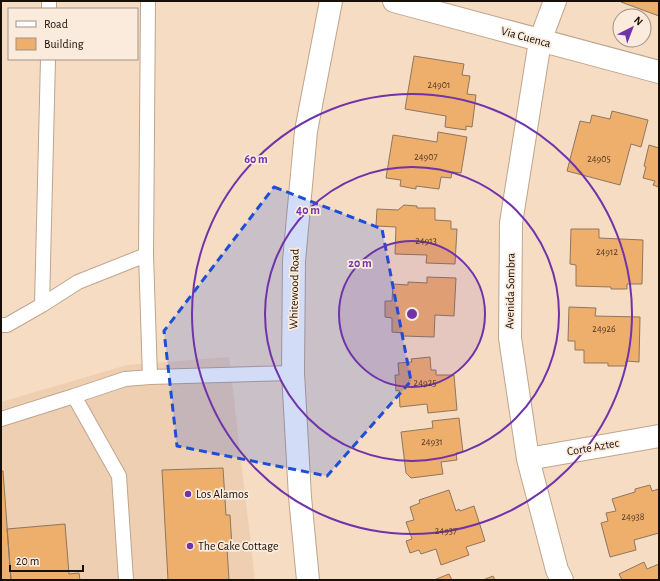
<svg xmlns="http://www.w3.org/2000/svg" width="660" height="581" viewBox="0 0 660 581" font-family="'Alegreya Sans',sans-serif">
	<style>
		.built { fill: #efcfb2 }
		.building { fill: #eeae6c; stroke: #8e765f }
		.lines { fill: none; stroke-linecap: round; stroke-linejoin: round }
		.lane-casing { stroke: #bea58d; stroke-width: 16 }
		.street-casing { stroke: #bea58d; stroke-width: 24 }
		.secondary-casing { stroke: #bea58d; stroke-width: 24 }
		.lane { stroke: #fff; stroke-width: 14 }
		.street { stroke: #fff; stroke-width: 22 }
		.secondary { stroke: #fff; stroke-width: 22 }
		.marked { fill: #1d4ed8; fill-opacity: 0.2; stroke: #1d4ed8; stroke-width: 3; stroke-dasharray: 8 5; stroke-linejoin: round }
		.ring { fill: none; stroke: #7133a9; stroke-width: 2 }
		.poi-dot { fill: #7133a9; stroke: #fbebdc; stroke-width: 1.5 }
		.labels { text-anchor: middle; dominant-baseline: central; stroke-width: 3.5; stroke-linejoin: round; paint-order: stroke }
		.number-label { font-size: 10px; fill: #4e3720 }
		.street-label { font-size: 12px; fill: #180f07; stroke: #fbebdc }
		.poi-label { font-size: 12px; fill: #180f07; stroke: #fbebdc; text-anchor: start }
		.centre { fill: #7133a9; stroke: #fbebdc; stroke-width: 2 }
		.ring-label { font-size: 12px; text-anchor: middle; font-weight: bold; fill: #7133a9; stroke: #fbebdc; stroke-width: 3.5; stroke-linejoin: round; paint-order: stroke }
	</style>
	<rect width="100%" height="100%" fill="#f6dcc3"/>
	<path class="built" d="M229,357L255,580H1V402L127,365Z"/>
	<path class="building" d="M621,1H659V16L621,2Z
		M414,56L464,64L462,75L470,76L467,94L476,95L472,127L466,126V130L445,127L446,116L405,109Z
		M612,111L648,120L641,147L631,144L620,185L567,171L580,121L590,123L592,115L610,119Z
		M438,132L467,137L461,173L452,172L451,178L441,177L439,189L416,186V189L400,186L401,180L386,178L393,135L437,142Z
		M649,145L659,148V187L653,185L655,181L643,178L646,167L644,166Z
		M404,205L417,206V208H435V220L451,221V229H457L455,264L426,263L427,255L395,254L396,227L376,226L377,209L398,210Z
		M571,229H599V238L643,240L642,284H627V289H611V287L576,286V265L570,264Z
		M427,277L456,278L454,316L435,315L434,337L403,336V333L392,332V318L385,317V301H392L393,284L408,285V282L427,283Z
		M569,307L596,308L595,316L640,317L639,362L626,361V366H608V363H584V350H575V341H568Z
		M430,357L431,370H436V375H454L457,410L428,413L427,404L400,407L399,390L396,391L395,375H399L398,363L412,362L411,359Z
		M459,418L463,452L456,453L457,460L441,462L443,474L411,478L406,473L401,432L433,428L432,421Z
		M223,468L226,515H230L232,547L227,548L229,580H168L162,470Z
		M1,471H3L11,580H1Z
		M650,485L652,491L659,489V533L634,540L636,550L610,557L601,523L608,521L606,513L616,511L612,499L635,492V489Z
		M449,490L456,511L459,509L460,511L474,506L485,541L466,547L469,555L441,565L436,549L421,554L419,550L410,553L406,541L412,539L406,522L414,520L410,507L420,503L419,500Z
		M65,524L69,574L79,573L80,580H11L7,529Z
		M644,562L647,569L659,564V580H622L619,574Z
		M449,574L452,580H434Z
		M493,576L495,580H483Z"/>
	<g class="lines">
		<defs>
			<path id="lane" d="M148,1L146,255L150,377
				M49,9V1
				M42,305L48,59
				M1,325H7L42,305L78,282L146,255
				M1,419L74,396
				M126,580L119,476L74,396L125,379L150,377L293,373"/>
			<path id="street" d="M394,1L659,72
				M555,1L540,41L511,223L510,338L528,459L557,570L562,580
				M528,459L659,436"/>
			<path id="secondary" d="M308,580L300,497L293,373L294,261L306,131L331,1"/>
		</defs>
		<use href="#lane" class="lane-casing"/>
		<use href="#street" class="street-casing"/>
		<use href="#secondary" class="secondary-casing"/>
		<use href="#lane" class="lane"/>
		<use href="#street" class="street"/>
		<use href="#secondary" class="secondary"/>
	</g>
	<path class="marked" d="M274,187L382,229L411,381L327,476L177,446L164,331Z"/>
	<circle cx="412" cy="314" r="73" fill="#7133a9" fill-opacity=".12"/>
	<g class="ring">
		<circle cx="412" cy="314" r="73"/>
		<circle cx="412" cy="314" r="147"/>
		<circle cx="412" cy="314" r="220"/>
	</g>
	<g class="poi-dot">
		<circle cx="188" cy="494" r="4"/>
		<circle cx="190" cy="546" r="4"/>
	</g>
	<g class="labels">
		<g class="number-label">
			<text x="439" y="85">24901</text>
			<text x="426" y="157">24907</text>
			<text x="599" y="159">24905</text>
			<text x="426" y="241">24913</text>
			<text x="607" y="252">24912</text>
			<text x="604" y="329">24926</text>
			<text x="425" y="383">24925</text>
			<text x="432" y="442">24931</text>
			<text x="633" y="517">24938</text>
			<text x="446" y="531">24937</text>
		</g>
		<g class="street-label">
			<text transform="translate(526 37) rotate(15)">Via Cuenca</text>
			<text transform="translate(294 289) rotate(-89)">Whitewood Road</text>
			<text transform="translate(510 291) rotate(-89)">Avenida Sombra</text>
			<text transform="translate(593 447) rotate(-10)">Corte Aztec</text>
		</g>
		<g class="poi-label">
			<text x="196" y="494">Los Alamos</text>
			<text x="198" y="546">The Cake Cottage</text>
		</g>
	</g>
	<circle cx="412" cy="314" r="6" class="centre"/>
	<g class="ring-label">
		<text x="256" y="163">60 m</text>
		<text x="308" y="214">40 m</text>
		<text x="360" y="267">20 m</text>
	</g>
	<rect width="660" height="581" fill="none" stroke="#180f07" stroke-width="4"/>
	<rect x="8" y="8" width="130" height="52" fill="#fbebdc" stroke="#a09387"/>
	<rect x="16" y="21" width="20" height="6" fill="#ffffff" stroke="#a09387"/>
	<text x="44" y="28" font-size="12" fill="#180f07">Road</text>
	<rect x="16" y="38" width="20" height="12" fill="#eeae6c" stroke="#a09387"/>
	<text x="44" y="48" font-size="12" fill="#180f07">Building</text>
	<g transform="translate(632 28) rotate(42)"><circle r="19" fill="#fbebdc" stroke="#a09387"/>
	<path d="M0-3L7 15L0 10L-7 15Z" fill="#7133a9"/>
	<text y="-6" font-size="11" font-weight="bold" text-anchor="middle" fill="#180f07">N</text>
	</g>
	<path d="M10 565v6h73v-6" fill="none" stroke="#180f07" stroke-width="2"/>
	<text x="16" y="565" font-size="12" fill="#180f07" stroke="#fbebdc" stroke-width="3" paint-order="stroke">20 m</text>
</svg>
